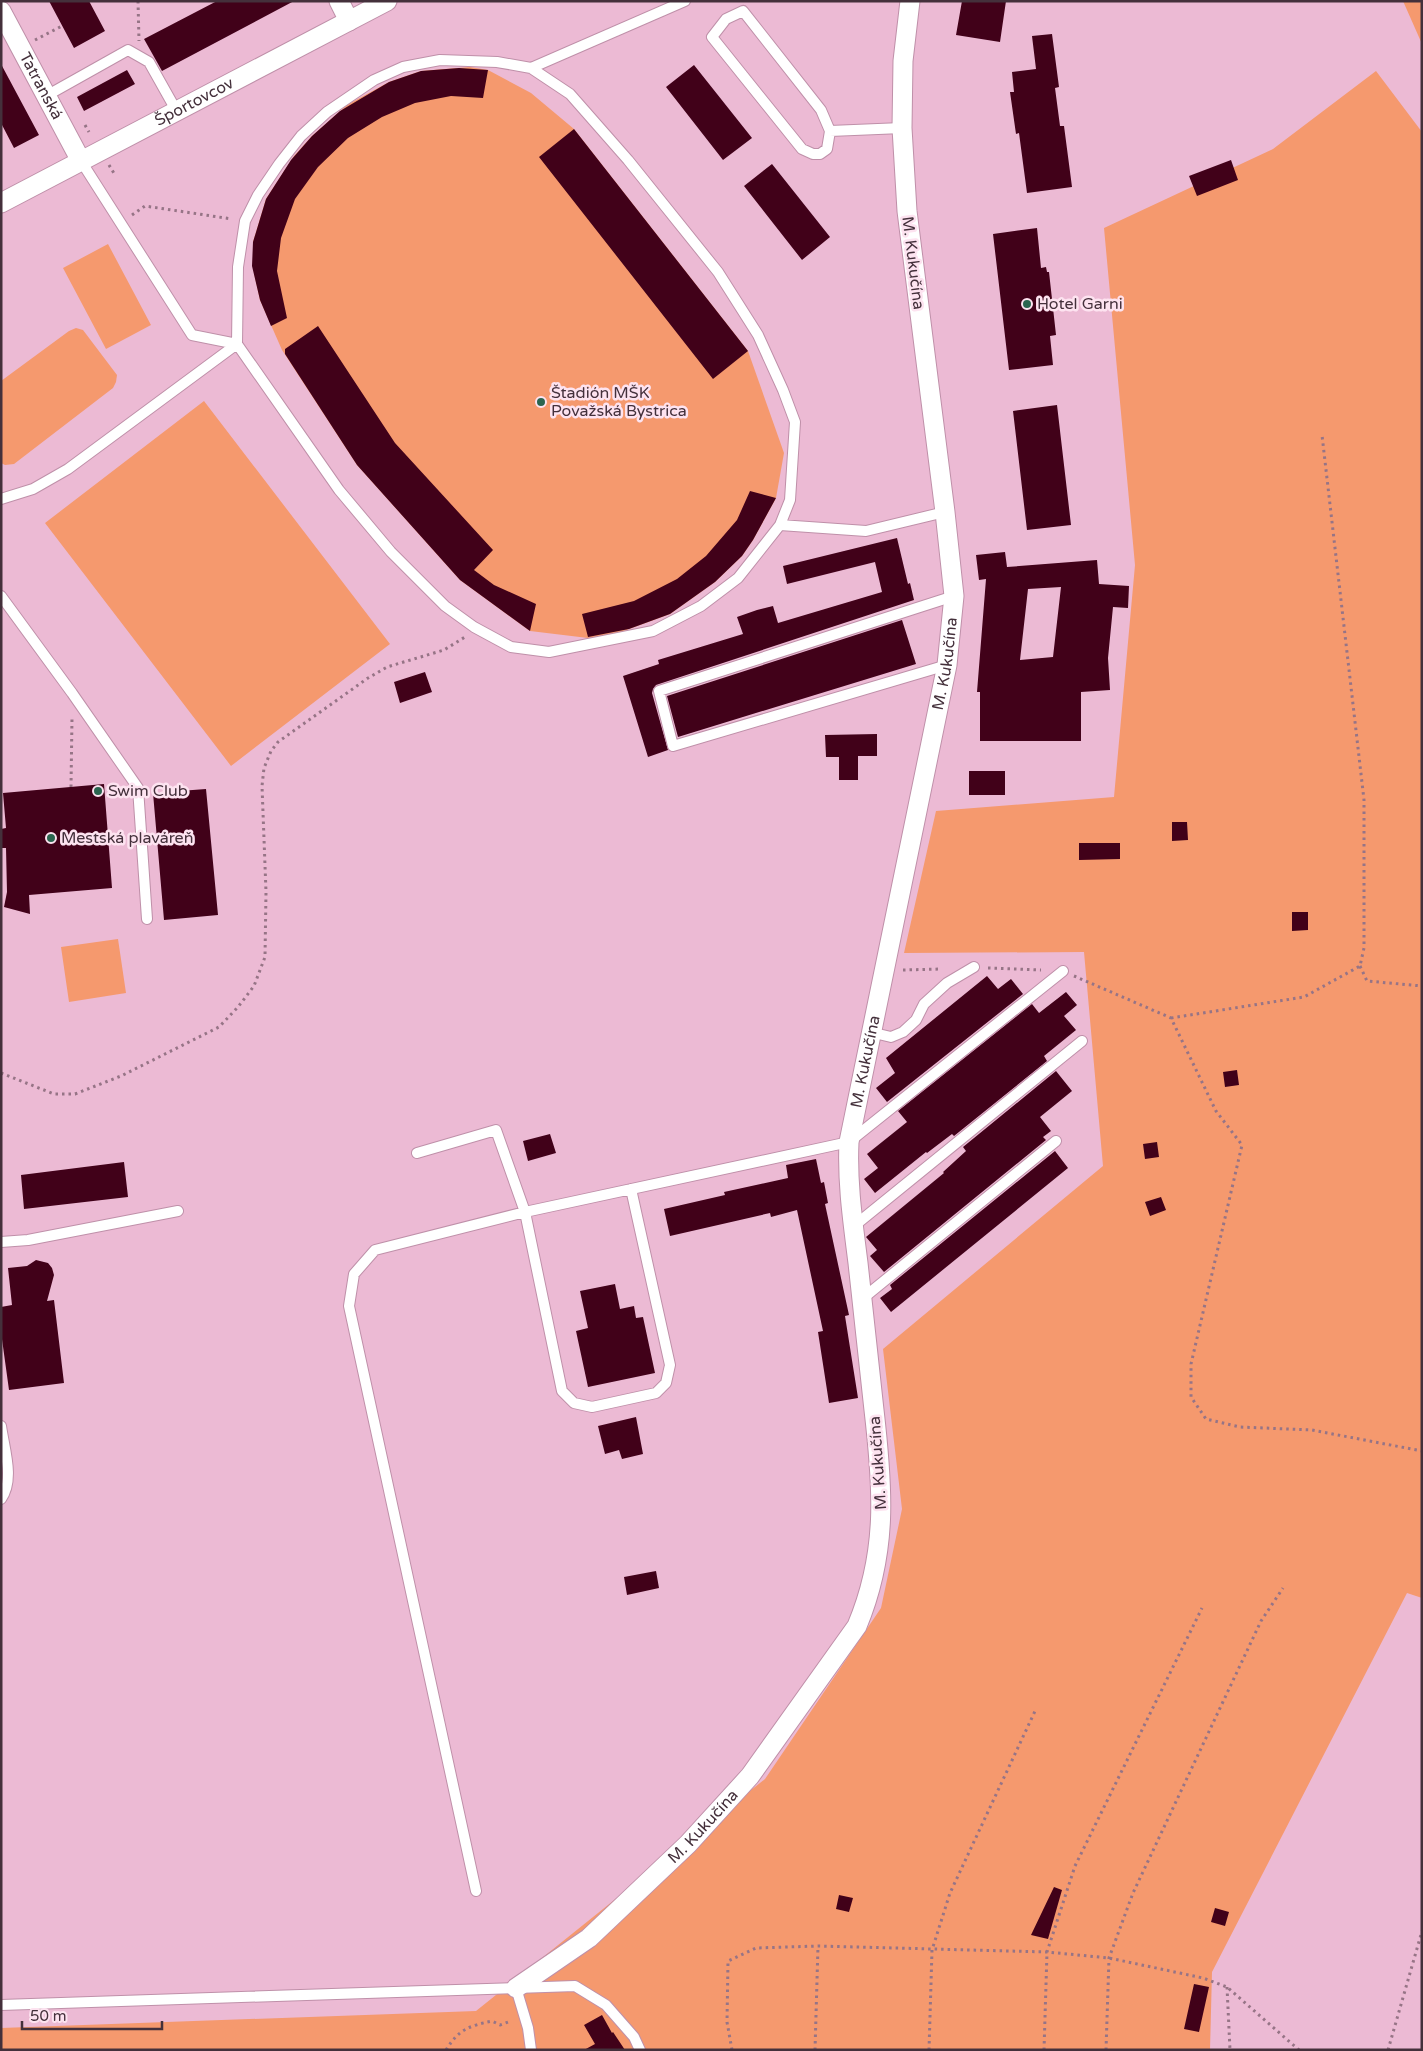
<svg xmlns="http://www.w3.org/2000/svg" width="1423" height="2051" viewBox="0 0 1423 2051" font-family="'Varela Round',sans-serif">
	<style>
		.green { fill: #f5996e }
		.building { fill: #410119; fill-rule: evenodd }
		.lines { fill: none; stroke-linecap: round; stroke-linejoin: round }
		.service-casing { stroke: #bf90a9; stroke-width: 12 }
		.minor-casing { stroke: #bf90a9; stroke-width: 21 }
		.path { stroke: #967486; stroke-width: 3; stroke-dasharray: 2.5 4; stroke-linecap: butt }
		.service { stroke: #fff; stroke-width: 10 }
		.minor { stroke: #fff; stroke-width: 19 }
		.poi-dot { fill: #2a654f; stroke: #fde3f0; stroke-width: 2 }
		.labels { text-anchor: middle; dominant-baseline: central; stroke-width: 5; stroke-linejoin: round; paint-order: stroke }
		.street-label { font-size: 16px; fill: #44303b; stroke: #fde3f0 }
		.poi-label { font-size: 16px; fill: #44303b; stroke: #fde3f0; text-anchor: start }
	</style>
	<rect width="100%" height="100%" fill="#ecbad4"/>
	<path class="green" d="M1403,1H1422V44Z
		M470,67L488,70L531,93L574,129L748,351L784,453L776,498L753,540L742,556L715,582L670,614L621,632L588,638L530,631L460,580L357,465L282,350L260,300L254,273L253,242L266,199L294,156L312,136L347,105L389,82L421,71Z
		M1376,71L1422,132V1598L1407,1593L1212,1972L1210,2050H1V2028L476,2011L765,1779L881,1608L902,1509L883,1349L1103,1166L1084,952L904,953L936,811L1114,797L1135,565L1104,228L1273,149Z
		M108,244L151,325L106,349L63,268Z
		M76,328L83,330L117,375L116,382L113,388L14,464L5,465L1,463V381L69,331Z
		M204,401L390,644L231,766L45,523Z
		M118,939L126,993L69,1002L61,947Z"/>
	<path class="building" d="M49,1H89L105,31L74,48Z
		M217,1H294L162,71L144,39Z
		M962,1H1006L1000,42L956,35Z
		M1052,34L1059,87L1055,88L1060,126H1064L1072,187L1027,193L1019,133L1016,134L1010,92H1014L1012,72L1036,69L1032,36Z
		M1,64L39,135L14,148L1,123Z
		M694,65L752,138L723,160L666,87Z
		M459,68L488,70L483,98L451,96L415,103L382,117L348,138L318,167L295,199L281,238L277,271L287,318L271,326L260,300L252,266L253,242L266,199L291,160L312,136L340,111L389,82L421,71Z
		M127,70L135,84L84,111L77,97Z
		M574,129L748,351L713,379L539,157Z
		M1231,160L1238,180L1197,196L1189,176Z
		M772,164L830,237L802,260L744,186Z
		M1037,228L1041,268L1046,267L1047,272H1049L1056,335L1050,336L1053,365L1009,370L993,234Z
		M318,326L395,443L493,550L474,570L494,585L536,604L530,631L460,580L357,465L285,354V349Z
		M1057,405L1071,525L1027,530L1013,411Z
		M750,491L776,498L753,540L742,556L715,582L670,614L629,629L588,637L582,614L634,601L677,579L706,556L737,520Z
		M897,538L908,584L910,583L914,600L656,685L653,689L652,693L668,750L648,757L623,676L659,664L658,660L743,634L737,617L757,610L773,606L778,623L882,592L875,562L787,584L783,566Z
		M1005,552L1007,567L1097,560L1099,584L1129,586L1128,608L1113,607L1108,658L1110,690L1081,692V741H980V692H977L986,579L979,580L976,555ZM1061,587L1053,657L1020,660L1028,589Z
		M902,620L916,664L678,737L667,696Z
		M425,672L432,692L400,703L394,682Z
		M877,734V756H858V780H839V757H826L825,735Z
		M969,771H1005V795H969Z
		M104,784L112,888L29,895L30,914L4,907L7,892L6,848H1V829L6,828L3,793Z
		M206,789L218,915L164,920L153,793Z
		M1172,822H1187L1188,840L1172,841Z
		M1079,843H1120V859L1079,860Z
		M1292,912H1308V930L1292,931Z
		M987,976L998,989L1011,979L1023,994L887,1102L876,1088L895,1073L886,1058Z
		M1066,992L1077,1005L1064,1016L1076,1030L1044,1056L1047,1061L954,1136L952,1134L927,1153L926,1152L875,1193L864,1179L878,1168L867,1154L907,1122L898,1111L1032,1004L1039,1013Z
		M1237,1070L1239,1085L1225,1087L1223,1072Z
		M1056,1071L1072,1091L1040,1117L1051,1131L1043,1137L1046,1140L884,1272L870,1256L877,1250L866,1237L944,1173L943,1172L966,1151L963,1147Z
		M550,1134L556,1153L528,1161L523,1141Z
		M1157,1142L1159,1157L1145,1159L1143,1144Z
		M1055,1151L1068,1168L891,1312L880,1298L892,1289L890,1285Z
		M816,1159L821,1183L824,1182L828,1203L825,1204L849,1315L845,1316L858,1398L829,1403L818,1332L823,1331L797,1210L771,1217L770,1213L670,1236L664,1209L725,1195L724,1192L788,1178L786,1165Z
		M124,1162L128,1197L24,1209L21,1175Z
		M1161,1197L1166,1210L1150,1216L1145,1202Z
		M36,1260L48,1263L52,1268L54,1275L47,1301L54,1300L64,1383L9,1390L1,1332V1307L12,1305L8,1268L27,1266Z
		M615,1284L620,1309L634,1306L636,1318L643,1317L655,1373L588,1387L576,1331L588,1328L580,1291Z
		M636,1417L643,1454L622,1459L619,1450L605,1454L598,1426Z
		M656,1571L659,1588L627,1595L624,1577Z
		M1054,1887L1062,1890L1048,1939L1031,1935Z
		M839,1895L853,1898L849,1912L836,1909Z
		M1215,1908L1229,1912L1225,1926L1211,1922Z
		M1194,1984L1209,1987L1199,2032L1184,2029Z
		M602,2015L612,2033L613,2032L625,2050H584L595,2044L584,2025Z"/>
	<g class="lines">
		<defs>
			<path id="service" d="M743,11L821,110L830,131L827,149L820,154H813L802,149L712,37L726,19Z
				M440,60L497,62L531,68L570,94L628,160L718,272L758,335L783,390L795,422L790,500L780,525L738,578L701,606L653,631L549,652L511,647L474,627L445,606L391,552L339,490L237,344L238,267L245,221L258,195L279,164L301,136L327,112L374,80L403,67Z
				M531,68L685,1
				M46,96L128,50L149,62L176,110
				M830,131L902,128
				M1,499L33,489L68,469L237,344L192,335L81,161
				M780,525L866,531L945,512
				M1,596L72,693L138,788L147,919
				M947,665L673,746L659,691L954,596
				M870,1032L891,1037L903,1032L916,1020L924,1004L947,983L974,967
				M417,1153L496,1130L525,1212L562,1391L574,1403L592,1407L656,1393L666,1383L670,1365L631,1189
				M854,1226L1082,1041
				M1,1242L28,1240L178,1211
				M862,1299L1056,1141
				M1,1426C4,1448 15,1480 1,1499
				M476,1891L349,1306L354,1274L375,1250L525,1212L849,1142L1063,971
				M516,1988L528,2028L531,2050
				M1,2005L575,1986L606,2005L634,2037L640,2050"/>
			<g id="minor">
				<path d="M339,1L349,21"/>
				<path id="s1" d="M1,11L81,161"/>
				<path id="s2" d="M1,203L387,1"/>
				<path id="s3" d="M516,1988L589,1938L688,1844L750,1776L857,1626C888,1552 883,1488 874,1410C869,1361 863,1312 858,1263C853,1223 847,1183 849,1142L947,665L954,596L945,512L907,211L902,128L903,61L910,1"/>
			</g>
		</defs>
		<use href="#service" class="service-casing"/>
		<use href="#minor" class="minor-casing"/>
		<path class="path" d="M138,1L139,41
			M35,40L62,26
			M85,125L89,132
			M109,165L115,175
			M132,215L145,206L232,219
			M71,787L72,718
			M1360,966L1367,981L1422,986
			M988,968L1041,970
			M903,970L941,969
			M1074,976L1171,1018L1216,1111L1242,1145L1191,1364V1397L1206,1419L1240,1427L1312,1430L1422,1451
			M1171,1018L1304,997L1360,966L1364,948V800L1322,435
			M1,1073L54,1094H75L121,1076L219,1027L238,1007L254,986L265,957L266,892L262,786L264,768L271,751L278,742L368,678L387,667L444,650L465,637
			M1227,1987L1230,2050
			M446,2050C459,2029 469,2026 492,2021L500,2025L511,2021
			M732,2050L727,2022L728,1961L756,1948L818,1946L1047,1952L1109,1958L1203,1978L1227,1987L1299,2050
			M815,2050L818,1946
			M929,2050L932,1950L950,1893L1036,1709
			M1044,2050L1047,1952L1075,1866L1202,1608
			M1106,2050L1109,1958L1133,1893L1261,1621L1283,1588
			M1388,2050L1422,1931"/>
		<use href="#service" class="service"/>
		<use href="#minor" class="minor"/>
	</g>
	<g class="poi-dot">
		<circle cx="1027" cy="304" r="5"/>
		<circle cx="541" cy="402" r="5"/>
		<circle cx="98" cy="791" r="5"/>
		<circle cx="51" cy="838" r="5"/>
	</g>
	<g class="labels">
		<g class="street-label">
			<text stroke="none"><textPath href="#s1" startOffset="85">Tatranská</textPath></text>
			<text stroke="none"><textPath href="#s2" startOffset="218">Športovcov</textPath></text>
			<text transform="translate(913 263) rotate(83)">M. Kukučína</text>
			<text stroke="none"><textPath href="#s3" startOffset="1478">M. Kukučína</textPath></text>
			<text stroke="none"><textPath href="#s3" startOffset="1072">M. Kukučína</textPath></text>
			<text transform="translate(878 1463) rotate(-94)">M. Kukučína</text>
			<text stroke="none"><textPath href="#s3" startOffset="248">M. Kukučína</textPath></text>
		</g>
		<g class="poi-label">
			<text x="1037" y="304">Hotel Garni</text>
			<text x="551" y="393">Štadión MŠK<tspan x="551" dy="18">Považská Bystrica</tspan></text>
			<text x="108" y="791">Swim Club</text>
			<text x="61" y="838">Mestská plaváreň</text>
		</g>
	</g>
	<rect width="1423" height="2051" fill="none" stroke="#44303b" stroke-width="5"/>
	<path d="M22 2021v8h140v-8" fill="none" stroke="#44303b" stroke-width="2.5"/>
	<text x="30" y="2021" font-size="15" fill="#44303b" stroke="#fde3f0" stroke-width="4" paint-order="stroke">50 m</text>
</svg>
